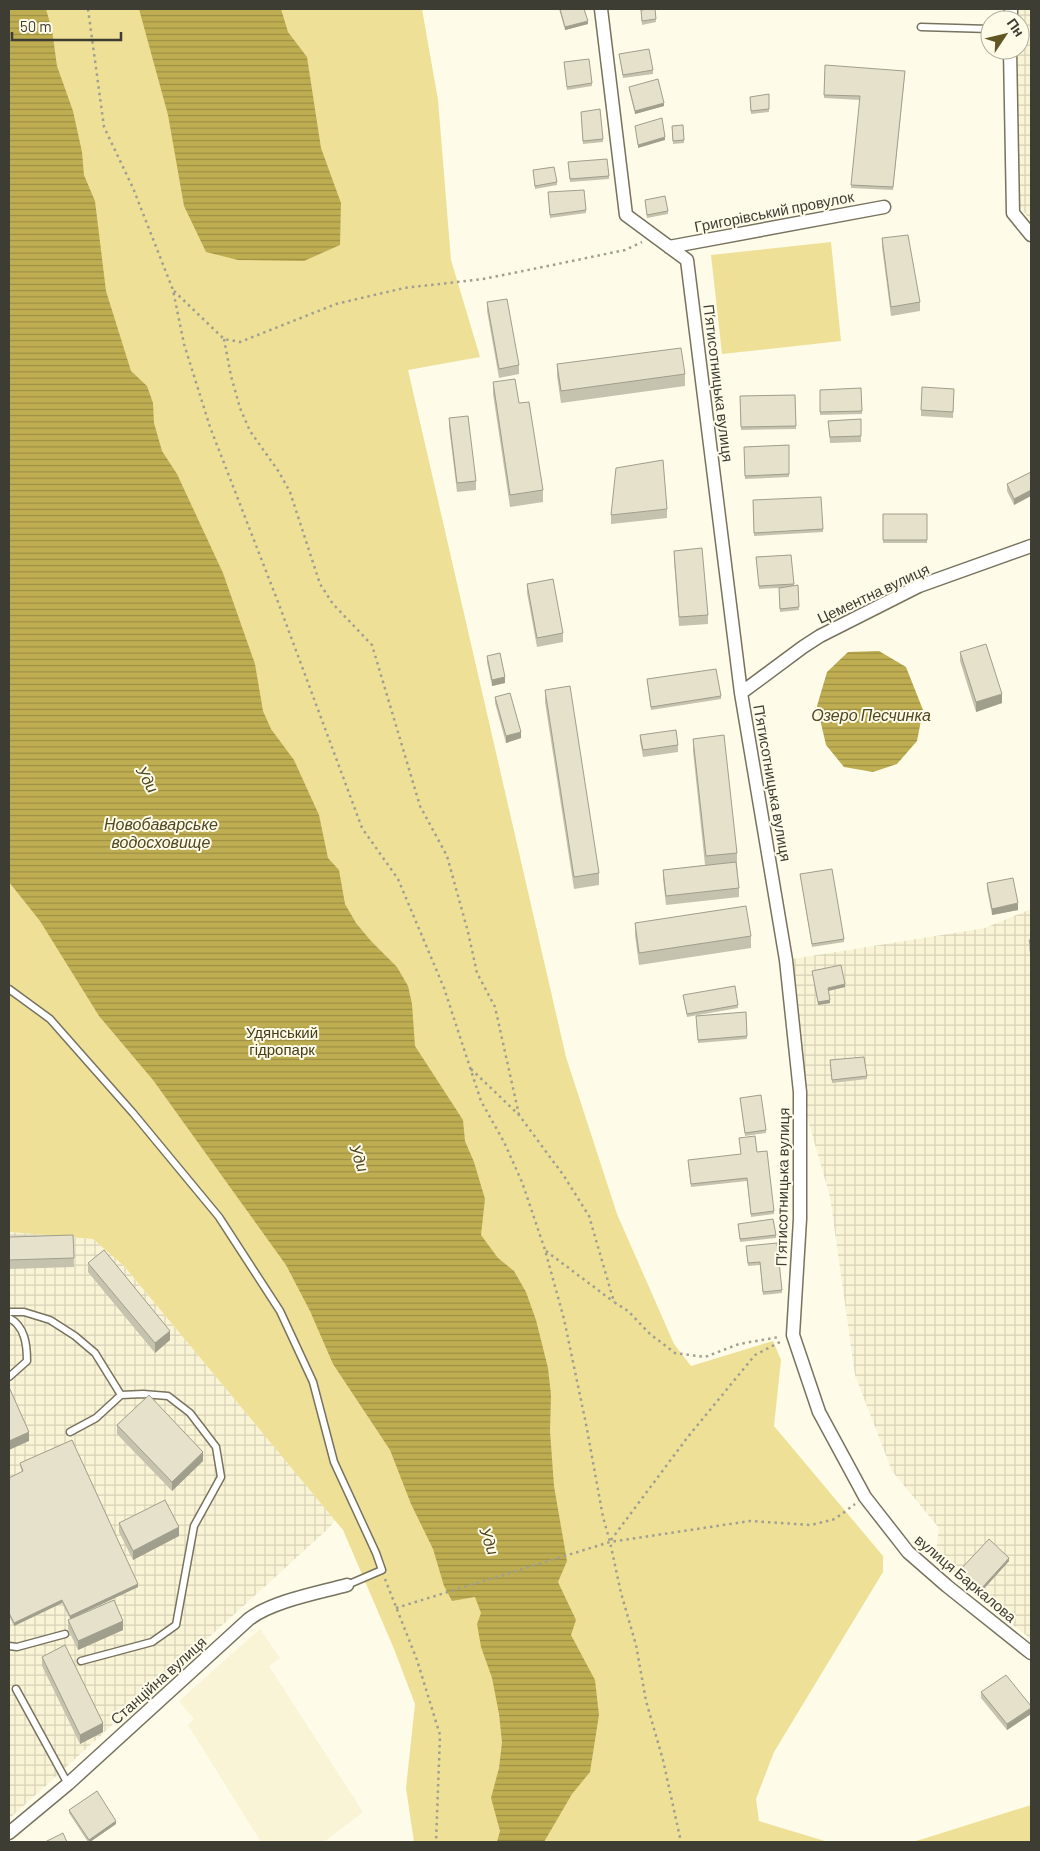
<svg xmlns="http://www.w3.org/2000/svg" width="1040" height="1851" viewBox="0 0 1040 1851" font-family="Barlow,sans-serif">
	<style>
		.built { fill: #faf4d6 }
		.industrial { fill: url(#industrial-grid) }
		.green { fill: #eee097 }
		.water { fill: url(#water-rules) }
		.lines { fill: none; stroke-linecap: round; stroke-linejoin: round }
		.service-casing { stroke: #77735f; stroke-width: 9 }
		.minor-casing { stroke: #77735f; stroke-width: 15 }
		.path { stroke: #a19f91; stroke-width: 2.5; stroke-dasharray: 2.5 4; stroke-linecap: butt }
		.service { stroke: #fff; stroke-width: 6 }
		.minor { stroke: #fff; stroke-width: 12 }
		.wall { fill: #c5c2ae }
		.shaded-wall { fill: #a09e8d }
		.building { fill: #e5e1ca; stroke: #a09e8d }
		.labels { text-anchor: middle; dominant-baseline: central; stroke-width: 4; stroke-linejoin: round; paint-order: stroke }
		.street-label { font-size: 15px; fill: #3e3d34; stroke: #fefbe8 }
		.park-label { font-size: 15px; fill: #443d15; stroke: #fefbe8 }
		.water-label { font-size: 16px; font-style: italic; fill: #4f4720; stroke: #fefbe8 }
	</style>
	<defs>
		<pattern id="industrial-grid" width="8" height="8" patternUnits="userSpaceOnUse" patternTransform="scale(1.25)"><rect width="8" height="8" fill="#faf4d6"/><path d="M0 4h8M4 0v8" fill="none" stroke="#d7d2b8"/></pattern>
		<pattern id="water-rules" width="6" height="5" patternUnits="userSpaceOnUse" patternTransform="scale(1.25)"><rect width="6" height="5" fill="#bfae51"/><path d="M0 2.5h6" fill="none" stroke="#9d8f44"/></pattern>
	</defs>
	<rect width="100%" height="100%" fill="#fefbe8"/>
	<path class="built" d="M260,1629L280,1658L269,1666L363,1812L324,1842H261L188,1725L194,1719L179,1701Z"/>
	<path class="industrial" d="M1019,9H1031V221L1020,207L1014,50H1020V20H1018Z
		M1031,909V1639L973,1594L936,1551L939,1528L892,1471L855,1375L830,1197L800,1092L786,960L985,928Z
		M9,1232L93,1239L124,1266L335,1520L329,1528L9,1819Z"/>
	<path class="green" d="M9,9H422L438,100L451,260L480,357L408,370L566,1057L617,1214L674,1344L691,1366L773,1341L781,1360L774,1426L883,1556V1572L774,1752L756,1799L759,1821L828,1842H414L406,1788L415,1704L394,1649L343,1530L124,1266L93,1239L9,1232Z
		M831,242L841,341L722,354L711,255Z
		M1031,1805V1842H912L926,1838Z"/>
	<path class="water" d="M9,9H46L52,30L57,66L73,111L82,152L84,175L95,201L106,291L131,371L147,386L153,403L154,423L162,451L177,474L223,573L255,664L263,711L271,729L294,760L319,815L328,858L339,870L345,904L356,923L371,941L397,967L408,986L412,1004L415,1046L463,1120L465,1141L474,1162L485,1199L481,1235L498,1258L514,1271L526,1292L536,1320L548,1368L551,1395L550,1431L554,1486L567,1561L558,1582L576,1620L571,1635L595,1680L599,1715L590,1772L572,1794L544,1842H497L500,1831L491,1798L499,1768L502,1742L499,1714L492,1678L481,1647L477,1624L481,1613L475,1597L452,1601L444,1586L433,1549L411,1504L390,1450L333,1364L310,1311L286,1265L153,1080L99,1016L40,921L9,882Z
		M139,9H281L288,32L307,57L321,148L341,203L340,245L304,261L238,260L206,252L184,206L168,115Z
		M879,651L906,667L923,710L917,741L897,764L873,772L844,767L826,745L817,706L827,672L848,652Z"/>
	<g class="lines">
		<defs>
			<path id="service" d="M921,27L990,29
				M9,989L50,1019L133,1113L219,1217L280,1311L313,1382L334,1462L376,1553L382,1570L347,1585
				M9,1312H24L50,1320L75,1336L95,1353L121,1395L143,1394L168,1396L190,1413L216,1447L221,1477L194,1526L176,1625L152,1642L81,1661
				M9,1318C25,1326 27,1345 27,1361L9,1377
				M70,1432L96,1418L121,1395
				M9,1646L17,1647L65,1634
				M16,1689L68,1784"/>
			<path id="minor" d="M601,9L626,215L687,260L741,693L786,960L800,1092V1219L793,1335L819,1412L865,1497L908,1552L947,1586L1031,1653
				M1011,20V9
				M1010,50L1013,213L1031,235
				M669,247L884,207
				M741,693L803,647L820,636L919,586L1031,546
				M9,1833L68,1784L249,1619C273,1601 318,1593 347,1585"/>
		</defs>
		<use href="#service" class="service-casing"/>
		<use href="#minor" class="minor-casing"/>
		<path class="path" d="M88,9L104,127L133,188L173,290L184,344L210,427L278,602L362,828L398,879L444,988L481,1101L504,1142L522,1182L545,1250L564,1319L586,1424L603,1517L610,1542L621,1593L636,1645L646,1701L663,1760L681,1842
			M174,291L224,339L240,342L336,304L404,288L483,279L543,267L625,250L642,242
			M224,339L231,376L240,408L250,431L279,472L290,492L320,584L333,604L372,645L420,806L447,856L468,932L477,973L495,1007L519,1115
			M471,1069L519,1115L564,1176L589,1216L614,1302L628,1311L650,1334L675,1353L705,1357L739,1344L779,1337
			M546,1251L614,1302
			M611,1540L687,1438L755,1355L782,1341
			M385,1579L417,1660L440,1735L436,1842
			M396,1608L610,1542L750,1521L811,1525L835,1519L855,1504"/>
		<use href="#service" class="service"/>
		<use href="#minor" class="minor"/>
	</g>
	<path class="wall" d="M559,9H584L588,24L565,30Z
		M655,9L656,22L642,25L641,10Z
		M619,54L653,70V74L623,78Z
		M564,62L592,83V86L567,90Z
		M825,65L905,74L893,190L851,188L860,100L824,98Z
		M629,87L664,106L635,114L629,90Z
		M769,94V112L751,114L750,100Z
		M581,115L603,139V142L583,144Z
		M683,125L684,143L673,144L672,126Z
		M568,162L609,176V179L570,182Z
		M533,170L557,182V185L535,189Z
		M548,192L586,210V213L550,218Z
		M645,200L668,211V214L647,218Z
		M882,238L920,302V311L891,316L882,247Z
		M487,302L519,365V374L499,378L487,311Z
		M557,364L685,374V386L561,403L557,376Z
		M493,382L519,403L543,490V502L510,507L493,394Z
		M861,388L862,414L820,415V390Z
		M795,395L796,429L741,430L740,396Z
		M954,395L953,418L921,416V410Z
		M449,418L476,481V490L457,492L449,427Z
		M861,419V442L830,443L828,421Z
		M789,445V477L745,479L744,447Z
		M1031,472L1014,505L1007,491V484Z
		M753,500L823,529V532L754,536Z
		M667,509V518L611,524V515Z
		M883,514H927V543H883Z
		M674,551L708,615V624L679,626L674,560Z
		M791,555L794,586L798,585L799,610L780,612L779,588L759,589L756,557Z
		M527,584L563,633V642L537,647L527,593Z
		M960,652L1002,703L976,712L960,661Z
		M487,656L505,683L492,686L487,662Z
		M647,679L721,696V699L651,710Z
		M545,690L599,873V885L574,889L545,702Z
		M495,697L521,738L506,743L495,703Z
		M640,735L678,745V752L643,757L640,741Z
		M693,739L737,853V865L739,888V897L666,905L663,879V870L705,865L693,751Z
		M800,874L844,939V942L812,947Z
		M987,883L1018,910L992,915L987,889Z
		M635,923L751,936V948L639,965L635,935Z
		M1029,940H1031V957L1029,949Z
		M812,971L845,987L828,991L830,1003L818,1005Z
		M683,995L738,1005V1008L687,1017Z
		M746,1012L747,1039L698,1043L696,1016Z
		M830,1063L867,1076V1079L832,1083Z
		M740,1098L766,1130V1133L745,1136Z
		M757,1152L774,1211V1214L751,1217L747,1181L691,1187L688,1163Z
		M738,1224L776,1235V1238L740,1242Z
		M73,1235L74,1267L9,1269V1237Z
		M777,1243L782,1293L763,1295L760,1265L748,1266L746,1249Z
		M88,1263L170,1340L155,1353L88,1272Z
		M117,1425L203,1461L172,1491L117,1434Z
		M20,1463L138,1587L70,1619L62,1603L14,1626L9,1616V1478L22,1472L20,1466Z
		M119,1523L179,1536L133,1560L119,1532Z
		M1009,1561L980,1593L959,1574V1571Z
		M68,1620L123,1630L78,1650L68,1629Z
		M42,1657L103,1732L80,1744L42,1666Z
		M981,1692L1031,1706V1714L1007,1730L981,1698Z
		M69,1810L116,1824L90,1842H88L69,1813Z"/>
	<path class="shaded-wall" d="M588,21V24L565,30V27Z
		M664,103V106L635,114V111Z
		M665,137V140L638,148V145Z
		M1031,490V496L1014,505V499Z
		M505,677V683L492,686V680Z
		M1002,694V703L976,712V702Z
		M521,732V738L506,743V736Z
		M1018,903V910L992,915V909Z
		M845,984V987L828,991V988Z
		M830,1000V1003L818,1005V1002Z
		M170,1331V1340L155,1353V1343Z
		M29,1432V1441L9,1450V1441Z
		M203,1452V1461L172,1491V1482Z
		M179,1527V1536L133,1560V1551Z
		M1009,1558V1561L980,1593V1590Z
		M138,1584V1587L70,1619V1616Z
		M62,1600V1603L14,1626V1623Z
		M123,1621V1630L78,1650V1641Z
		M1031,1708V1714L1007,1730V1724Z
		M103,1723V1732L80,1744V1735Z
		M116,1821V1824L90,1842H89V1840Z"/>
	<path class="building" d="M560,9H584L588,21L565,27Z
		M649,9H655L656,19L642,21L641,10Z
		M649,49L653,70L623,75L619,54Z
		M589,59L592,83L567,87L564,62Z
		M825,65L905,71L893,187L851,185L860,96L824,95Z
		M658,79L664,103L635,111L629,87Z
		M769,94V109L751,111L750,97Z
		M600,109L603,139L583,141L581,112Z
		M662,118L665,137L638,145L635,126Z
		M683,125L684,140L673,141L672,126Z
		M607,159L609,176L570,179L568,162Z
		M554,167L557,182L535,186L533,170Z
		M584,190L586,210L550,215L548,192Z
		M665,196L668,211L647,215L645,200Z
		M908,235L920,302L891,307L882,238Z
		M507,299L519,365L499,369L487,302Z
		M681,348L685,374L561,391L557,364Z
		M515,379L519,403L529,402L543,490L510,495L493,382Z
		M922,387L954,389L953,412L921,410Z
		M861,388L862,411L820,412V390Z
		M795,395L796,426L741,427L740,396Z
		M468,416L476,481L457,483L449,418Z
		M861,419V436L830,437L828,421Z
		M789,445V474L745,476L744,447Z
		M663,460L667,509L611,515L616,468Z
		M1031,472V490L1014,499L1007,484Z
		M821,497L823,529L754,533L753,500Z
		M883,514H927V540H883Z
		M702,548L708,615L679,617L674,551Z
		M791,555L794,584L759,586L756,557Z
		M553,579L563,633L537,638L527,584Z
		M798,585L799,607L780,609L779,588Z
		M986,644L1002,694L976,702L960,652Z
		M500,653L505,677L492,680L487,656Z
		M716,669L721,696L651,707L647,679Z
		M570,686L599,873L574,877L545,690Z
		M510,693L521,732L506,736L495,697Z
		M676,730L678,745L643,750L640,735Z
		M724,735L737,853L706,856L693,739Z
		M736,862L739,888L666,896L663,870Z
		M832,869L844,939L812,944L800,874Z
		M1013,878L1018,903L992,909L987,883Z
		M746,906L751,936L639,953L635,923Z
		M1029,940H1031V948Z
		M841,965L845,984L828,988L830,1000L818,1002L812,971Z
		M735,986L738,1005L687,1014L683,995Z
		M746,1012L747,1036L698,1040L696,1016Z
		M864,1057L867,1076L832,1080L830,1060Z
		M761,1095L766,1130L745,1133L740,1098Z
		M755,1136L757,1152L767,1151L774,1211L751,1214L747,1178L691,1184L688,1160L741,1154L739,1138Z
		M773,1219L776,1235L740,1239L738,1224Z
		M73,1235L74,1258L9,1260V1237Z
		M777,1243L782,1290L763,1292L760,1262L748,1263L746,1246Z
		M104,1250L170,1331L155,1343L88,1263Z
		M9,1387L29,1432L9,1441Z
		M149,1395L203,1452L172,1482L117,1425Z
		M72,1440L138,1584L70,1616L62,1600L14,1623L9,1613V1478L23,1471L20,1463Z
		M165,1500L179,1527L133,1551L119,1523Z
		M989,1539L1009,1558L980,1590L959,1571Z
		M114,1600L123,1621L78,1641L68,1620Z
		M65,1645L103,1723L80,1735L42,1657Z
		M1006,1675L1031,1706V1708L1007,1724L981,1692Z
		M97,1791L116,1821L89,1840L69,1810Z
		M63,1833L67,1842H45Z"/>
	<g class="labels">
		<g class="street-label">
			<text transform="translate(774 211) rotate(-11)">Григорівський провулок</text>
			<text transform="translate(719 383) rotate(83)">П’ятисотницька вулиця</text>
			<text transform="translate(873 593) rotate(-25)">Цементна вулиця</text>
			<text transform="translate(773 783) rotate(80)">П’ятисотницька вулиця</text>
			<text transform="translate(782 1187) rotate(-89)">П’ятисотницька вулиця</text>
			<text transform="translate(966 1578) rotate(40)">вулиця Баркалова</text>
			<text transform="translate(158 1680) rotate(-42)">Станційна вулиця</text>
		</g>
		<g class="park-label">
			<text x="282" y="1032">Удянський<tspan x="282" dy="17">гідропарк</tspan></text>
		</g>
		<g class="water-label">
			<text x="871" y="714">Озеро Песчинка</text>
			<text transform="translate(148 779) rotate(60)">Уди</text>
			<text x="161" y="823">Новобаварське<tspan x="161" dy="18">водосховище</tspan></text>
			<text transform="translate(360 1158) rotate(71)">Уди</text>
			<text transform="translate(490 1541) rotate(71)">Уди</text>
		</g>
	</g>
	<rect width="1040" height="1851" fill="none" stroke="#3e3d34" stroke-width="20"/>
	<g transform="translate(1005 35) rotate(55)"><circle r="24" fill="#fefbe8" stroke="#b1afa0"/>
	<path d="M0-4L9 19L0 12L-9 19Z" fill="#615724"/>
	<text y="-8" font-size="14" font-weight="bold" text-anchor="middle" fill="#3e3d34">Пн</text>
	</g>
	<path d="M12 32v8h109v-8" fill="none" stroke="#3e3d34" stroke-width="2.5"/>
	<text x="20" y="32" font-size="15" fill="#3e3d34" stroke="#fefbe8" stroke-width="4" paint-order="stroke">50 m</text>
</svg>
